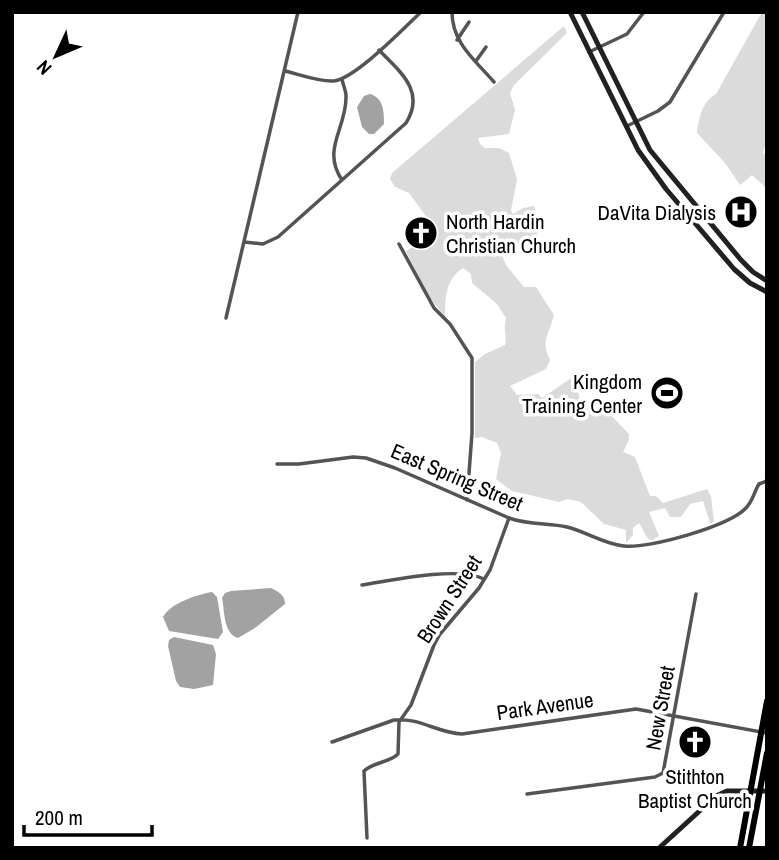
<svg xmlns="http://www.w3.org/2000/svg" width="779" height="860" viewBox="0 0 779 860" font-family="'Archivo Narrow',sans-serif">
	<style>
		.green { fill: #dbdbdb }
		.water { fill: #a2a2a2 }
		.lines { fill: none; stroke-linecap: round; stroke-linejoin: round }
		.street { stroke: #545454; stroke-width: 3.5 }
		.secondary { stroke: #212121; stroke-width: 5 }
		.highway { stroke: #000; stroke-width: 6 }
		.labels { text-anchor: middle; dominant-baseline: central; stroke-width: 7; stroke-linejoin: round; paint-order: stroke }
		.poi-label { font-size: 21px; fill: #000; stroke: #fff; text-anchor: end }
		.street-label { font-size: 21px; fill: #000; stroke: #fff }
	</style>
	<rect width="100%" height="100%" fill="#fff"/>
	<path class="green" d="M762,12H767V120C763,132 768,141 763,152L767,158V189L752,175L740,185L725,163L697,133C699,117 702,102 716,94Z
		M564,26L567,33L514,85L510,93L515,110L509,134L478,138L480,144L485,148H499L509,153L517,179L511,210L513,214L523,208L534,206L539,220L537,236L505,251L502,256L506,265L524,287H536L554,315C549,335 540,341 550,360L546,369L510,386L517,395L538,394L542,398L583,370L589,377L578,392L580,401L584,406H602L629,434V440L623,452L635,457L650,496H656L663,503L707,489L711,496L714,522L710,523L703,501L690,504L681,517H670L665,508L649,512L659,536L652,540L648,539L639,523L633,528V535L626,543V530L604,524L581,502L568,499L559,502L512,491L496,479L501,453L497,443L482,437L475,438V362L485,354L505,345C507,333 503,330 506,318L497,304L472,283L471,274L463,268C446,279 445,297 445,317L427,294L406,251L423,241L432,244L436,230L409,193L395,187L390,179L392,173Z"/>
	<path class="water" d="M370,94C384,98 384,112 384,124L374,134H369L362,127L357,107L364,96Z
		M271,588C279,592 285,595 285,604L255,628L238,638C223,633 225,612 222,598L225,593L231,591Z
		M212,592L217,597L223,632L218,639L169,631L163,617C171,603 196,595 212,592Z
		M174,637L213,645L216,654L213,685L194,689L180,687L176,681L168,646L169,640Z"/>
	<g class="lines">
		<path class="street" d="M452,12C452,43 475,60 494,82
			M457,40L469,22
			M589,52L627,34L644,12
			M476,61L486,47
			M285,71C301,75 319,82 334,81C356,78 403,29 421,12
			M342,79C343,85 346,91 346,96C347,128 321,149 342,180
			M627,126L658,111L670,102L724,12
			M244,242L263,244L278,237L406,123C426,91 400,72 379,50
			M399,244L434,308L450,324L472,358V433L467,500
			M226,318L298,12
			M277,464H299L353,457L366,458L395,468L509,518C528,525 548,523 567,527C587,532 604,544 624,546C649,549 729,526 746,508C753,501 754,492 759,484L767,481
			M362,585C392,580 459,566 484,579
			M332,742L394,720C418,717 438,733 462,734L636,709L767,733
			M527,794L655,777L663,773L696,594
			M367,838L364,771C373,762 389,763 398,754L399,722L411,705L434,645L440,634L479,588L490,570L509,518"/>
		<path class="secondary" d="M570,12L638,150L666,189L734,269L750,283L767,292
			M582,12L650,150L741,260L753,272L767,281
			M659,848L716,796L727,791H767"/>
		<path class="highway" d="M740,848L767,701
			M749,848L767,753"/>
	</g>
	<defs>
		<symbol id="hospital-disc" viewBox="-11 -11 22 22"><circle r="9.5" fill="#000" stroke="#fff"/><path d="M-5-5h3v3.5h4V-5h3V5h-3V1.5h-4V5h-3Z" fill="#fff"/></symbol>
		<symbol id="church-disc" viewBox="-11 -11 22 22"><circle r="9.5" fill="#000" stroke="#fff"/><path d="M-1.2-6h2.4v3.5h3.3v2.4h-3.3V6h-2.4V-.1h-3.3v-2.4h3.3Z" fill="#fff"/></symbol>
		<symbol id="stadium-disc" viewBox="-11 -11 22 22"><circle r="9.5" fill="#000" stroke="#fff"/><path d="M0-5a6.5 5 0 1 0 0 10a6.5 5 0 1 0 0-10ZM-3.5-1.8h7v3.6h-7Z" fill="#fff"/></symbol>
	</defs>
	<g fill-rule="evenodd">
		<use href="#hospital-disc" x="722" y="193" width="38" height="38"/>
		<use href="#church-disc" x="402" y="214" width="38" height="38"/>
		<use href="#stadium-disc" x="648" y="374" width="38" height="38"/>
		<use href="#church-disc" x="676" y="723" width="38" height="38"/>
	</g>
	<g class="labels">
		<g class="poi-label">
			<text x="716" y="212">DaVita Dialysis</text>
			<text x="446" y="221" text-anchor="start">North Hardin<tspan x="446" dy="24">Christian Church</tspan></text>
			<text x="642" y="381">Kingdom<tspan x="642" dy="24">Training Center</tspan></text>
			<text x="695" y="776" text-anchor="middle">Stithton<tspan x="695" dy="24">Baptist Church</tspan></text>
		</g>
		<g class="street-label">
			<text transform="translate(457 477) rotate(23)">East Spring Street</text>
			<text transform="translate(449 599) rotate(-57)">Brown Street</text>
			<text transform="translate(545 706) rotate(-8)">Park Avenue</text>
			<text transform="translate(660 708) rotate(-80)">New Street</text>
		</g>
	</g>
	<rect width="779" height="860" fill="none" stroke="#000000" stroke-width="28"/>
	<g transform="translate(56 56) rotate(226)" stroke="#ffffff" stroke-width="5" paint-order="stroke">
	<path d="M0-5L12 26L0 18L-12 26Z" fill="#000000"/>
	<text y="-10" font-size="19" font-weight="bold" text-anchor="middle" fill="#000000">N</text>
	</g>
	<path d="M24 825v10h128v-10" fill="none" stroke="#000000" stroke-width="3.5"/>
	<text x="35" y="825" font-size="21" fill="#000000" stroke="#ffffff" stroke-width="5" paint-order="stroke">200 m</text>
</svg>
